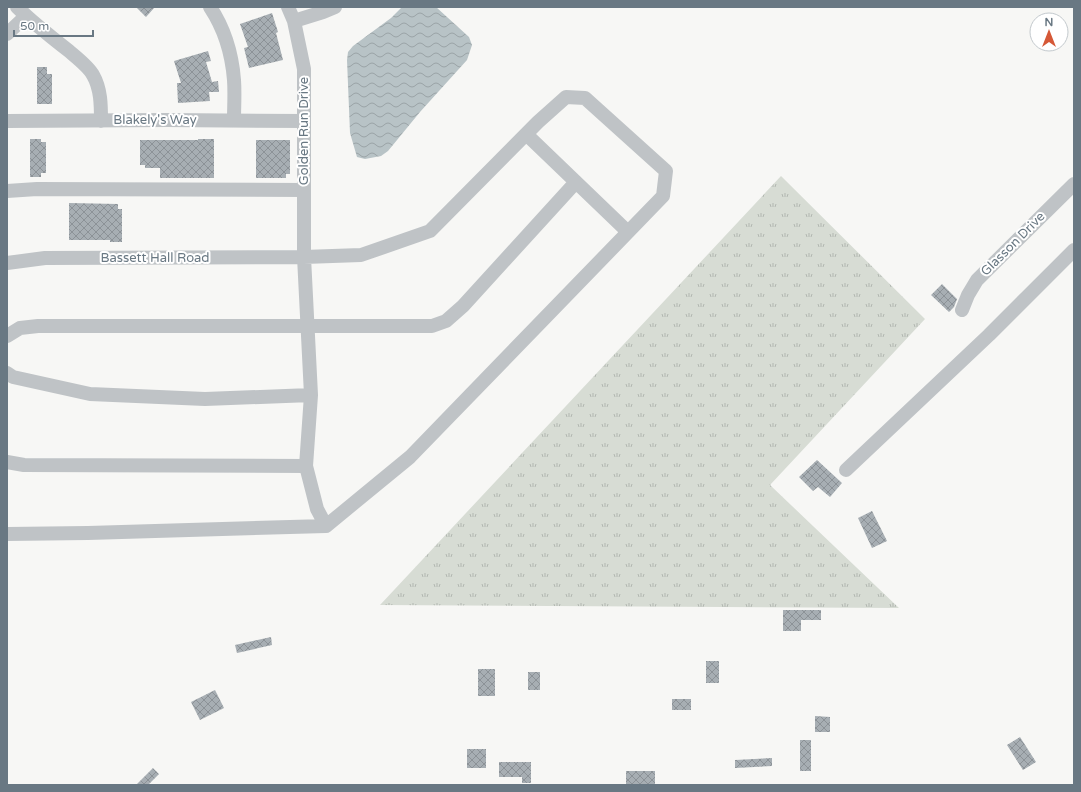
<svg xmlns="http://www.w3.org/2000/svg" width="1081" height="792" viewBox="0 0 1081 792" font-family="'Varela Round',sans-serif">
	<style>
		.grass { fill: url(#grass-tufts) }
		.water { fill: url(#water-waves) }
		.building { fill: url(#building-cross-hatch) }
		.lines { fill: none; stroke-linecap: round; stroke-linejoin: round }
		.minor { stroke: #bfc3c6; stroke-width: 14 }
		.labels { text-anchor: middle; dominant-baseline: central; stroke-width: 4; stroke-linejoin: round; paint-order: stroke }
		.street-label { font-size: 13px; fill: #697883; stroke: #fff }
	</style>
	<defs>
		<pattern id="grass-tufts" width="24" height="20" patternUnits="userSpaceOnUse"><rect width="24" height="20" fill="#d7dcd4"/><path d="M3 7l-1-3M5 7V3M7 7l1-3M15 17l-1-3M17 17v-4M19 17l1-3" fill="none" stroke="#b2b7b1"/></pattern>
		<pattern id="water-waves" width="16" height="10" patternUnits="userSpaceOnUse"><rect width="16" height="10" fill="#b8c3c6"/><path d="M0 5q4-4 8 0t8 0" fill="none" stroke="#9aa3a6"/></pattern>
		<pattern id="building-cross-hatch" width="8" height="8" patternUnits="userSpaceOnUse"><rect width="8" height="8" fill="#a7aeb3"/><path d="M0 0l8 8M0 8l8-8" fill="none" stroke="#8c9297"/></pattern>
	</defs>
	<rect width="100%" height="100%" fill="#f7f7f5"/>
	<path class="grass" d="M781,176L925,319L770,485L899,608L380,605Z"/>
	<path class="water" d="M402,7H436L469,37L472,45L467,60L420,112L388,151L381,156L365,159L357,157L350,133L347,60L348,52L353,46L391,18Z"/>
	<path class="building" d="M136,7H155L146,17Z
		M272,13L278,32L276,33L283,60L249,68L244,48L248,47L240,24Z
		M208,51L211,61L206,62L212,82L218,81L219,92H209L210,101L178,103L177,83H181L174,61Z
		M37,67H47V74H52V104H37Z
		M30,139H41V142H46V173H41V177H30Z
		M198,139H214V178H160V168H145V165H140V140H198Z
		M256,140H290V174H286V178H256Z
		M69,203L118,204V209H122V242H110V240H69Z
		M942,284L957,299L954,307L949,312L931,295Z
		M817,460L842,483L830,497L818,487L813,491L799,477Z
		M872,511L887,541L872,548L858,518Z
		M783,610H821V620H801V631H783Z
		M271,637L272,645L237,653L235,645Z
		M706,661H719V683H706Z
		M478,669H495V696H478Z
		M528,672H540V690H528Z
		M215,690L224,708L200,720L191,702Z
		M672,699H691V710H672Z
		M815,716L830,717V732H815Z
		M1020,737L1036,762L1023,770L1007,745Z
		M800,740H811V771H800Z
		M467,749H486V768H467Z
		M772,758V766L735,768V760Z
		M499,762H531V783H522V777H499Z
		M153,768L159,774L148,785H136Z
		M626,771H655V784L626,785Z"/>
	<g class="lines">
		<path class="minor" d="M17,7C33,23 51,37 69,51C76,57 89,67 93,75C101,89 101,105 101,121
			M210,7C224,28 232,54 234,80C235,93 234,107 234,120
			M288,7L294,21L304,69V257L311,395L306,466L317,509L326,526
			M294,21L323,12L335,7
			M7,34L26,16
			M7,121L167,120L304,121
			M526,134L628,232
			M7,191L37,189L304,190
			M7,263L45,258L304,257L361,255L430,231L538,122L566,97L585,98L666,171L663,196L410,457L326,526L88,533L7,534
			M962,310L968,295L977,280L1074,184
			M7,336L20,328L38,326H432L446,321L463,306L576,182
			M7,373L13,377L90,394L205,399L311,395
			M7,462L24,465L306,466
			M846,470L989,335L1074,250"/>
	</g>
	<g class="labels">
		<g class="street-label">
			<text x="155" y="120">Blakely's Way</text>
			<text transform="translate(304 131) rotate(-90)">Golden Run Drive</text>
			<text transform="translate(1013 244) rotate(-45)">Glasson Drive</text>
			<text x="155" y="258">Bassett Hall Road</text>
		</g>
	</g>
	<rect width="1081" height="792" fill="none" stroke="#697883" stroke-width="16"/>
	<g transform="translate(1049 32)"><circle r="19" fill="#ffffff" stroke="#c3c9cd"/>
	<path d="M0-3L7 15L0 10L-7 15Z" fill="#d55837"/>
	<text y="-6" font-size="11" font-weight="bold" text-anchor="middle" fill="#697883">N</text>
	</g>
	<path d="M14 30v6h79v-6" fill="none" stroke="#697883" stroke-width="2"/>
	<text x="20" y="30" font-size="12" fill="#697883" stroke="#ffffff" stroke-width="3" paint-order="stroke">50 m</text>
</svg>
